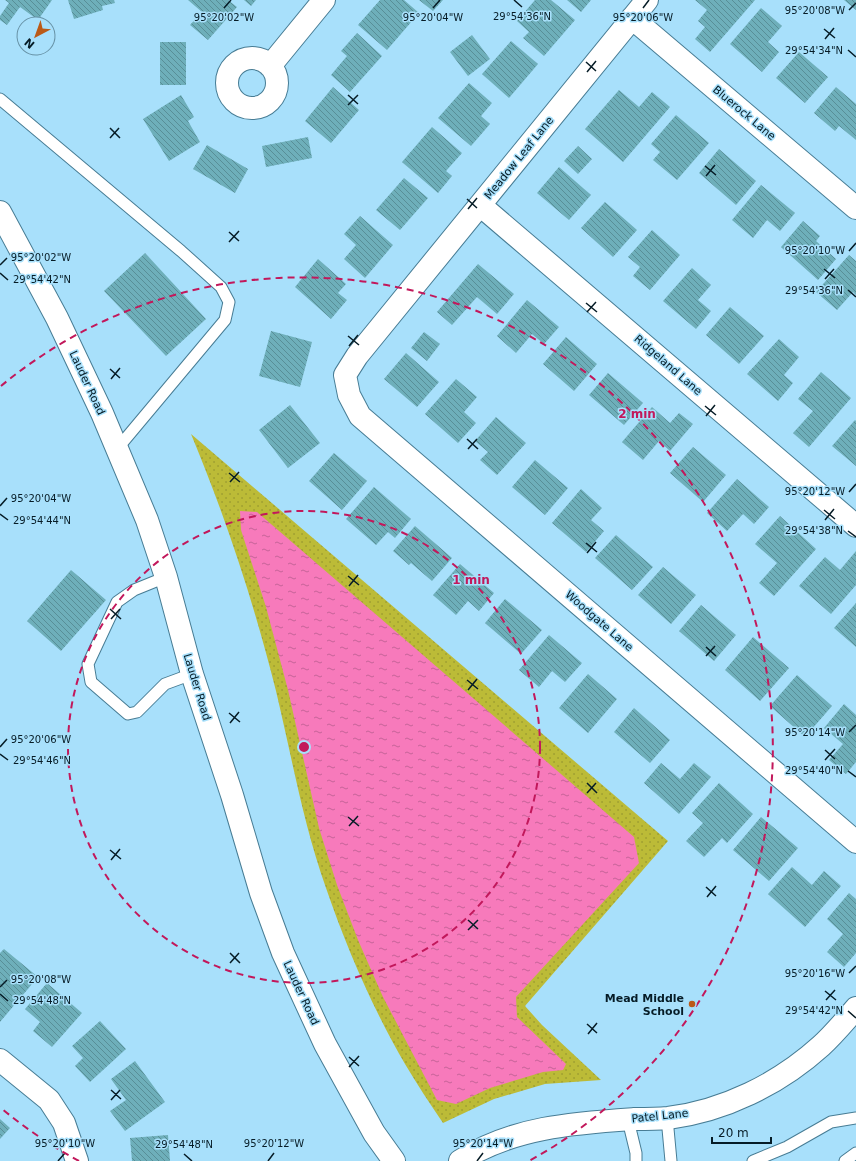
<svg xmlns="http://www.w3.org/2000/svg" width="856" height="1161" viewBox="0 0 856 1161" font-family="'DejaVu Sans',sans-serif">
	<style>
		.grass { fill: url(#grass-dots) }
		.water { fill: url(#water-ripples) }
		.building { fill: url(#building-back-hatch) }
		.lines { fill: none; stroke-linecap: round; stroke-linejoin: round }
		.lane-casing { stroke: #477c94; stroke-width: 13 }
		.street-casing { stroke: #477c94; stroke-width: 24 }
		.secondary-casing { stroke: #477c94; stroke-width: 24 }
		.lane { stroke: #fff; stroke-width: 11 }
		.street { stroke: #fff; stroke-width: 22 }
		.secondary { stroke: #fff; stroke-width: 22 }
		.ticks { fill: none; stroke: #061c26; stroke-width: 1.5 }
		.ring { fill: none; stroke: #c2185b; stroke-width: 2; stroke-dasharray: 7 5 }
		.poi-dot { fill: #bb5a17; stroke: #a8e0fb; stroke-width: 1.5 }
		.labels { text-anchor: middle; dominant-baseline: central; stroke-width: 3; stroke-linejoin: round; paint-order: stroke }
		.street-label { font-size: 11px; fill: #061c26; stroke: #a8e0fb }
		.poi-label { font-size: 11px; font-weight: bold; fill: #061c26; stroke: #a8e0fb; text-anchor: end }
		.ticks-label { font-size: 10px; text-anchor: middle; fill: #061c26; stroke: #a8e0fb; stroke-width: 3; stroke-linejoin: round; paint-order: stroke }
		.centre { fill: #c2185b; stroke: #a8e0fb; stroke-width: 2 }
		.ring-label { font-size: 12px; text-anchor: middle; font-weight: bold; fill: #c2185b; stroke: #a8e0fb; stroke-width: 3; stroke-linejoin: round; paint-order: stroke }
	</style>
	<defs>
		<pattern id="grass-dots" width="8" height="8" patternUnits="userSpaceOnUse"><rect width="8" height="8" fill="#bcbb37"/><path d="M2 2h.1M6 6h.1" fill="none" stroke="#a0a030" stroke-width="1.8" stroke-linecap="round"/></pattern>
		<pattern id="water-ripples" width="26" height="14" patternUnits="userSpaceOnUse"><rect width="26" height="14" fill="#f77abb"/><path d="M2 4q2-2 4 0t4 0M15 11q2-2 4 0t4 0" fill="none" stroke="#c66398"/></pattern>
		<pattern id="building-back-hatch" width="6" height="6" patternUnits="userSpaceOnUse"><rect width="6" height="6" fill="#6eafba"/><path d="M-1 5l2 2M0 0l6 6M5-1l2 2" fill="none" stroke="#588e97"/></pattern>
	</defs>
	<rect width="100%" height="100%" fill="#a8e0fb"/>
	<path class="grass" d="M191,434L668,841L525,1006L542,1025L601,1080L545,1084L494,1099L443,1123C430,1104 417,1084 405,1064C373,1009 347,949 326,888C303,823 292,758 276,691C254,603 226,518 191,434Z"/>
	<path class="water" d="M240,511L257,512L634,837L639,863L516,997L517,1017L566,1064L563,1070L543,1072L490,1088L456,1104L437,1100L383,997L358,940L337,885L319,828L288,690L266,607L241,530Z"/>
	<path class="building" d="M5,0H52L38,20L20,7L7,25L0,20V16L9,3Z
		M68,0H114L115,3L102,6L103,10L74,19Z
		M188,0H228L237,7L208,40L190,25L202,12Z
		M244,0H256L251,6Z
		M380,0H404L419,13L387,50L358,25Z
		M419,0H443L433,11Z
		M535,0H551L575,20L544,56L523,38L529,32L517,21Z
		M567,0H591L581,12Z
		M695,0H755L710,52L695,39L705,27L698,21L707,10Z
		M844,0H856V10Z
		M761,8L782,26L768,42L779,52L762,72L730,44Z
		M357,33L382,56L350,92L331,75L347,56L341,51Z
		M472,35L490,59L468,76L450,52Z
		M511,41L538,64L509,98L482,74Z
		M160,42H186V85H160Z
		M799,52L828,77L805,103L776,78Z
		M469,83L492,103L481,116L490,124L471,146L438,118Z
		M333,87L359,110L331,143L305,121Z
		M836,87L856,104V140L839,126L835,131L814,113Z
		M619,90L639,107L652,92L670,107L623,162L585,129Z
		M181,95L194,117L188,121L200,142L169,161L143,119Z
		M676,115L709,143L677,180L653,160L660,152L651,144Z
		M432,127L462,153L446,171L452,176L438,193L402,162Z
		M308,137L312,158L266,167L262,146Z
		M207,145L248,169L235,193L193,169Z
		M578,146L592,159L578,174L564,161Z
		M719,149L756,181L736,205L699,173Z
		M559,167L591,195L569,220L537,193Z
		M404,178L428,198L400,230L376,210Z
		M761,185L795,213L780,231L767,220L753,238L732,220Z
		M605,202L637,230L613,257L581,228Z
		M360,216L393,245L365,278L344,259L356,245L344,234Z
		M803,221L820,236L816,241L836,259L818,280L781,247Z
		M652,230L680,255L650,290L633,276L640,267L628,257Z
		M145,253L206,319L166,356L104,291Z
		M849,255L856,261V295L853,292L837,310L816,292Z
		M318,259L346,284L338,293L347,300L331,319L295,287Z
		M478,264L514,294L497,314L477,297L452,325L437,312Z
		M692,268L711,285L698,300L711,311L696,329L663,301Z
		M527,300L559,327L544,344L532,334L516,353L497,336Z
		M730,307L764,336L739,364L706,335Z
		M271,331L312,342L300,387L259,376Z
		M424,332L440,344L427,361L411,348Z
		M566,337L597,364L574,391L543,364Z
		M779,339L799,357L784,375L793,383L778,401L747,374Z
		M406,353L439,382L417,407L384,379Z
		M821,372L851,398L809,447L793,433L813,411L798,399Z
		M608,373L643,403L624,425L589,395Z
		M456,379L477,397L464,412L476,423L458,443L425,414Z
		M290,405L320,443L288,468L259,430Z
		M652,407L670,423L679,413L693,424L670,451L659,441L643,460L622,442Z
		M496,417L526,443L497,475L480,460L488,452L475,441Z
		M855,420L856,421V466L832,446Z
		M693,447L726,475L703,502L670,473Z
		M334,453L367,481L342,510L309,481Z
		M535,460L568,488L545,515L512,487Z
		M737,479L769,507L754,524L743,514L727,531L707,513Z
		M374,487L411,519L395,538L388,532L376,545L346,519Z
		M581,489L602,508L591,520L604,531L586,552L552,523Z
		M780,516L816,549L774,596L759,583L777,563L755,544Z
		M415,526L452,558L432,581L411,563L409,565L393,551Z
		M616,535L653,567L632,590L595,558Z
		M856,551V585L831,614L799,586L825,557L840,570Z
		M460,564L494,593L479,611L468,601L456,615L433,595Z
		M663,567L696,595L671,624L638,595Z
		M71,570L106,600L61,651L27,621Z
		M505,599L542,630L521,654L485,623Z
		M856,603V647L834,628Z
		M701,605L736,635L714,661L679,631Z
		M549,635L582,663L565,682L552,671L539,687L519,670Z
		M753,637L789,668L760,701L725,670Z
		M588,674L617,699L588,733L559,708Z
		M797,675L832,706L805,737L770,706Z
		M844,704L856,715V762L846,774L829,760L843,744L824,728Z
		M634,708L670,740L650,763L614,732Z
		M661,763L680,779L694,763L711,777L679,814L644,783Z
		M719,783L753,814L727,843L722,838L704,857L686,841L703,823L692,813Z
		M761,817L798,848L769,881L733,850Z
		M792,867L812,885L824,871L841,886L805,927L768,894Z
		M849,893L856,899V953L844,967L827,952L843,934L827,919Z
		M4,949L38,977L0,1022V953Z
		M47,983L82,1013L52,1047L33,1031L40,1022L25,1009Z
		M100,1021L126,1049L90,1082L75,1066L83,1058L72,1046Z
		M135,1061L165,1102L125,1131L110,1111L126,1100L111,1079Z
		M0,1119L10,1128L0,1139Z
		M168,1135L170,1161H132L130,1138Z"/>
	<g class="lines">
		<defs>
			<path id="lane" d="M0,99L181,251L221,287L229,302L225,320L117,449
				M166,577L134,590L117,602L88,664L91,682L128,714L137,712L165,684L192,674
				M667,1118L671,1161
				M628,1120L636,1153V1161
				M753,1161L787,1147L831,1122L856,1118
				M845,1161L856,1153"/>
			<path id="street" d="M647,0L357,356L345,375L349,395L360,416L856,842
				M632,18L856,208
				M227 83a25 25 0 1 1 50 0a25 25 0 1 1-50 0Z
				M270,66L324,0
				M480,205L856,526
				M0,1060L49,1100L64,1123L77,1161
				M460,1161C512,1127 575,1123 634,1119C645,1119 657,1119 668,1118C724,1111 779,1084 821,1046C834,1034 845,1021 856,1008"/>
			<path id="secondary" d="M0,212L57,318L102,413L147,520L166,577L192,674L232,795L261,893L283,953L325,1044L374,1133L394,1161"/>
		</defs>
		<use href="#lane" class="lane-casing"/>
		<use href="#street" class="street-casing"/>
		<use href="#secondary" class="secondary-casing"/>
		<use href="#lane" class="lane"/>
		<use href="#street" class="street"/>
		<use href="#secondary" class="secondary"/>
	</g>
	<path class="ticks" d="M514,0L522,7M224,8L231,0M433,8L440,0M643,8L649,0M849,10L856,3M824,29L835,38M825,39L834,28M848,50L856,57M586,62L596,71M587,72L596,61M348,95L358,104M348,105L358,95M110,128L120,138M110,138L119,128M705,166L716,175M706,176L715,165M467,199L477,208M468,209L477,198M229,232L239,241M229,242L239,231M849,251L856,243M0,265L7,258M824,269L835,278M0,273L8,280M825,279L834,269M848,290L856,297M586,303L597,312M587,312L596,302M348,336L359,345M349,346L358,335M110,369L120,378M111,379L120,368M705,406L716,415M706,416L715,405M467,439L478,449M468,449L477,439M229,473L240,482M230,482L239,472M849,492L856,484M0,506L7,498M824,510L835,519M0,514L8,520M825,520L834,509M848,531L856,537M586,543L597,552M587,553L596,542M348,576L359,585M349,586L358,575M110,609L121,619M111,619L120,609M706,647L716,656M706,656L715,646M467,680L478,689M468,690L477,679M229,713L240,722M230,723L239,712M849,732L856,725M0,747L7,739M825,750L835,759M0,754L8,760M825,760L835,749M848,771L856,777M587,783L597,793M587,793L596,783M348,817L359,826M349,826L358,816M110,850L121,859M111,860L120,849M706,887L716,896M707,897L716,886M468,920L478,929M468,930L478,920M230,953L240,963M230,963L239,953M849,973L856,966M0,987L7,980M825,991L836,1000M0,994L8,1001M826,1000L835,990M848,1011L856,1018M587,1024L597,1033M588,1034L597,1023M349,1057L359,1066M349,1067L359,1056M111,1090L121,1099M111,1100L120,1090M184,1154L192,1161M58,1161L65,1153M268,1161L274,1153M477,1161L483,1153"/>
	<g class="ring">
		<circle cx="304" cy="747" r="236"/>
		<path d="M79 1161A471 471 0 0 1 1 1108M1 386A471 471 0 1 1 529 1161"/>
	</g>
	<circle class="poi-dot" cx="692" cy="1004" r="4"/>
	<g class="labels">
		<g class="street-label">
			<text transform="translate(744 113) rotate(40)">Bluerock Lane</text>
			<text transform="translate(519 158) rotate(-51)">Meadow Leaf Lane</text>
			<text transform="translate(668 365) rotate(41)">Ridgeland Lane</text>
			<text transform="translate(87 383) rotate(65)">Lauder Road</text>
			<text transform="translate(599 621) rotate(41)">Woodgate Lane</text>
			<text transform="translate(197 687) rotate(73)">Lauder Road</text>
			<text transform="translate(301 993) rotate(65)">Lauder Road</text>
			<text transform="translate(660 1116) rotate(-6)">Patel Lane</text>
		</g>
		<g class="poi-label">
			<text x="684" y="998">Mead Middle<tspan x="684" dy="13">School</tspan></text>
		</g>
	</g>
	<g class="ticks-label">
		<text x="815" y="14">95°20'08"W</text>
		<text x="522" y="20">29°54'36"N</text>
		<text x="224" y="21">95°20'02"W</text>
		<text x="433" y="21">95°20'04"W</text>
		<text x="643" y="21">95°20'06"W</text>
		<text x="814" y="54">29°54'34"N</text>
		<text x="815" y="254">95°20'10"W</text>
		<text x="41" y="261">95°20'02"W</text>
		<text x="42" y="283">29°54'42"N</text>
		<text x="814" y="294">29°54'36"N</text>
		<text x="815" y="495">95°20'12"W</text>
		<text x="41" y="502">95°20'04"W</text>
		<text x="42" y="524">29°54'44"N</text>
		<text x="814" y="534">29°54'38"N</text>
		<text x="815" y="736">95°20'14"W</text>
		<text x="41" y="743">95°20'06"W</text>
		<text x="42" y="764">29°54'46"N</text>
		<text x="814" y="774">29°54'40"N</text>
		<text x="815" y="977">95°20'16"W</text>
		<text x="41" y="983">95°20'08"W</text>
		<text x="42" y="1004">29°54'48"N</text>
		<text x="814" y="1014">29°54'42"N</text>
		<text x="65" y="1147">95°20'10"W</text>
		<text x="274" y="1147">95°20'12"W</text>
		<text x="483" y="1147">95°20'14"W</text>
		<text x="184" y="1148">29°54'48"N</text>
	</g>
	<circle cx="304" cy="747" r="6" class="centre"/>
	<g class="ring-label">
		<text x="637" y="418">2 min</text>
		<text x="471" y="584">1 min</text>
	</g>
	<g transform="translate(36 36) rotate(221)"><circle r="19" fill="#a8e0fb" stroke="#6792a6"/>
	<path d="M0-3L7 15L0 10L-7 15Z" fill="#bb5a17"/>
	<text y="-6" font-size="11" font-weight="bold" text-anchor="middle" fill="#061c26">N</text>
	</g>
	<path d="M712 1137v6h59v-6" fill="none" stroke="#061c26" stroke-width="2"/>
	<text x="718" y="1137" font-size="12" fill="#061c26" stroke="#a8e0fb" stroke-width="3" paint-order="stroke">20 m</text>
</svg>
